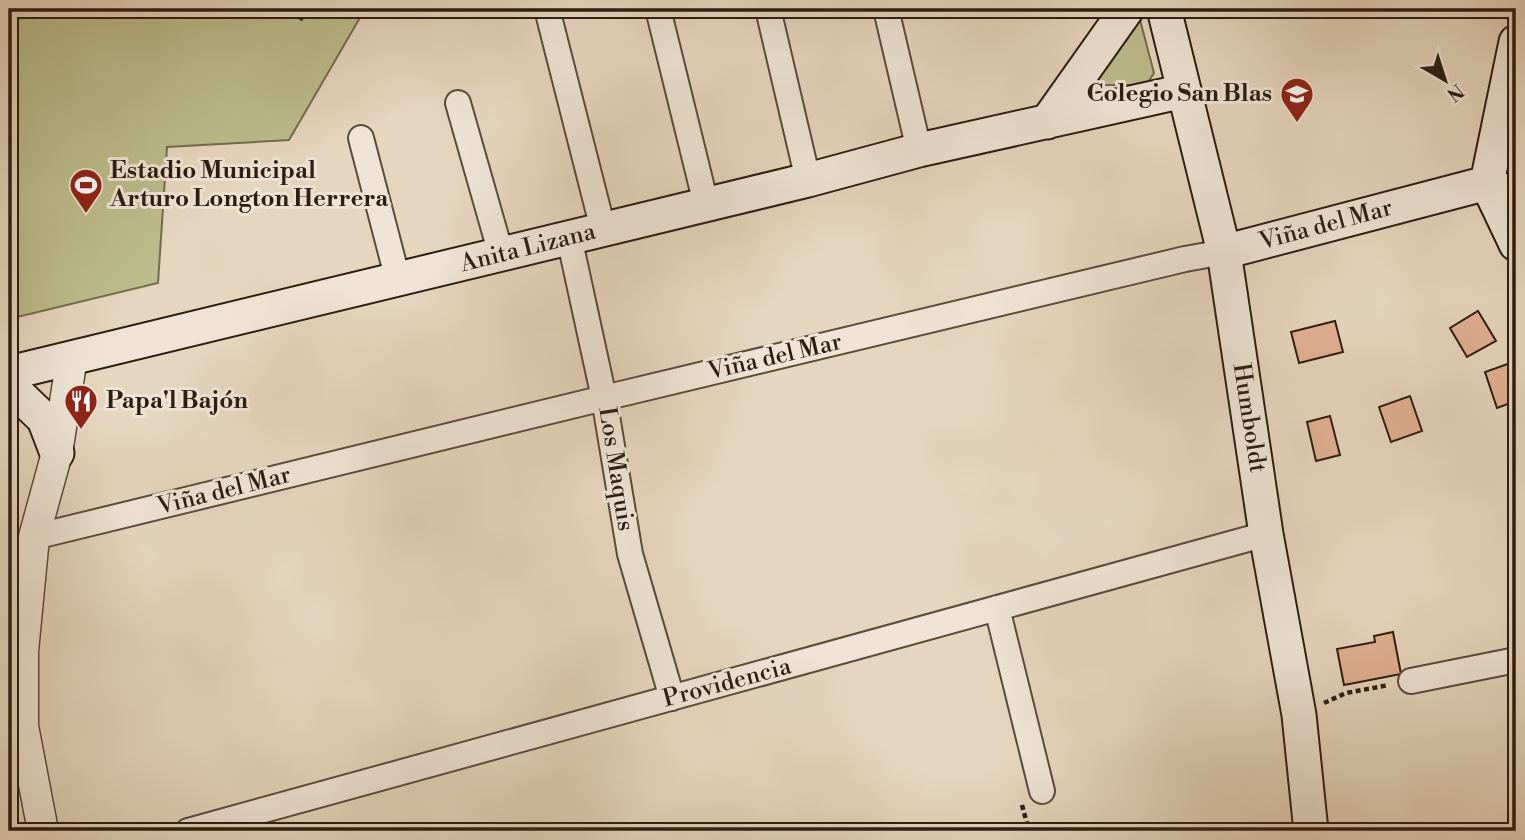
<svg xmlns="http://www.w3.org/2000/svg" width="1525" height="840" viewBox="0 0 1525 840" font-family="'Libre Bodoni',serif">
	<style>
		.green { fill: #bcbc8d; stroke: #746c50; stroke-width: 2 }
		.building { fill: #e3b094; stroke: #2c1d12; stroke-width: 2 }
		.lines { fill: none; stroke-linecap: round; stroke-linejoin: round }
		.minor-casing { stroke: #5a4b3d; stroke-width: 28 }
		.tertiary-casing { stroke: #5a4b3d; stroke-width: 33 }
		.secondary-casing { stroke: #2c1d12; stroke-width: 37 }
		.path { stroke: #2c1d12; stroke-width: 4.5; stroke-dasharray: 5 3.5; stroke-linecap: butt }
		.minor { stroke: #efe4d5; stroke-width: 24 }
		.tertiary { stroke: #efe4d5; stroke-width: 30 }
		.secondary { stroke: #efe4d5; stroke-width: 33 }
		.labels { text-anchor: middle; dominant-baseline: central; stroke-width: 6; stroke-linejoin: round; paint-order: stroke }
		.poi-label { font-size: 24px; font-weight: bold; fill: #2c1d12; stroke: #efe4d5; text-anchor: start }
		.street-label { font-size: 24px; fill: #2c1d12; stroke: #efe4d5 }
	</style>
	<rect width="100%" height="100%" fill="#e6d6bf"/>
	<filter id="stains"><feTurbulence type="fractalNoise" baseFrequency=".00286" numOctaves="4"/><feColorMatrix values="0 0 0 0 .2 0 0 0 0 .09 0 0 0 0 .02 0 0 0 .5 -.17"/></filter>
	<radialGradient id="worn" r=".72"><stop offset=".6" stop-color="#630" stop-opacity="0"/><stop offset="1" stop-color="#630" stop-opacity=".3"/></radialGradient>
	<path class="green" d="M9,9H365L289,140L167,147L158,283L9,319Z
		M1139,16L1154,73L1146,85H1094L1092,79Z"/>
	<path class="building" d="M1478,311L1496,341L1467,357L1450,328Z
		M1335,321L1343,352L1299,363L1291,332Z
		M1516,361V401L1497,408L1485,372Z
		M1410,396L1422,431L1391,442L1379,407Z
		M1330,416L1340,455L1316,461L1307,422Z
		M1393,632L1401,674L1344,685L1337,649L1375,642L1374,636Z"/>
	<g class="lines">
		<defs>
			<path id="minor" d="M547,9L603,229
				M658,9L706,204
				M768,9L808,180
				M886,9L919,150
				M458,103L501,254
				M361,138L398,280
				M1487,183L1516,188
				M569,237L604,398L630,554L672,698
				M34,537L604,398L1185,259L1224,252
				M997,608L1042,791
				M1411,681L1516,660
				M188,831L1266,534"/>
			<path id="tertiary" d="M43,831L23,726V651L34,537L57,453L72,357"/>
			<path id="secondary" d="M1164,9L1224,252L1266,534L1299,715L1311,831
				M1516,42L1487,183L1516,244
				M1047,122L1127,9
				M1224,252L1487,183
				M9,373L808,180L919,150L1184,91
				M9,393L21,397L44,419L57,453"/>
		</defs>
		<use href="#minor" class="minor-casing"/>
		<use href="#tertiary" class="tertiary-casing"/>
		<use href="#secondary" class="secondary-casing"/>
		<path class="path" d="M300,20L308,9
			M1324,703L1346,693L1389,685
			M1022,805L1029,831"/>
		<use href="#minor" class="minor"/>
		<use href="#tertiary" class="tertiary"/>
		<use href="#secondary" class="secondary"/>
	</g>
	<defs>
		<symbol id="school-pin" viewBox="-11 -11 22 30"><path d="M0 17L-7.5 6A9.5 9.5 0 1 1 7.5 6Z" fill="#8f2418" stroke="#efe4d5"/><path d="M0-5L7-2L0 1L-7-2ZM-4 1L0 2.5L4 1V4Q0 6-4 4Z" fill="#fff"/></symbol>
		<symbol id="stadium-pin" viewBox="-11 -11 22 30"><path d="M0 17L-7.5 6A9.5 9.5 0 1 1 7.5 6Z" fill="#8f2418" stroke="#efe4d5"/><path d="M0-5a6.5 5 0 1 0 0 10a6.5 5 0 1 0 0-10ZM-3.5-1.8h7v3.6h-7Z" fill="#fff"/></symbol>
		<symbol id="restaurant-pin" viewBox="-11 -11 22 30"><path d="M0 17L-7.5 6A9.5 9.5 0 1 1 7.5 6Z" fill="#8f2418" stroke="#efe4d5"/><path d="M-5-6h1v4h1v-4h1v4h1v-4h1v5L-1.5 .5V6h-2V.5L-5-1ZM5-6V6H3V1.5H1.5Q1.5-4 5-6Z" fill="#fff"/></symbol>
	</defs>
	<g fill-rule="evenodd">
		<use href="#school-pin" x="1278" y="75" width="38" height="52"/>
		<use href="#stadium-pin" x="67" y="166" width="38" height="52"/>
		<use href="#restaurant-pin" x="62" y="382" width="38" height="52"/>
	</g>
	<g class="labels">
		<g class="poi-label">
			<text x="1272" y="94" text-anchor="end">Colegio San Blas</text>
			<text x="110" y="171">Estadio Municipal<tspan x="110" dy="28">Arturo Longton Herrera</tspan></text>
			<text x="106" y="401">Papa'l Bajón</text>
		</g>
		<g class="street-label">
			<text transform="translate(1326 225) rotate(-15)">Viña del Mar</text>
			<text transform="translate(528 248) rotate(-14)">Anita Lizana</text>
			<text transform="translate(775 357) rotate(-13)">Viña del Mar</text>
			<text transform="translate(1249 418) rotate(81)">Humboldt</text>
			<text transform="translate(616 469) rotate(81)">Los Maquis</text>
			<text transform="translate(224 491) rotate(-14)">Viña del Mar</text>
			<text transform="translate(727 683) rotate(-15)">Providencia</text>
		</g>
	</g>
	<rect width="1525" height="840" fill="none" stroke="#e6d6bf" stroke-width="35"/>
	<rect x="10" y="10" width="1504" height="819" fill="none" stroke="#2c1d12" stroke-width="3.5"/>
	<rect x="18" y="18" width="1490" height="805" fill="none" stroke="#2c1d12" stroke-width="2"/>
	<g transform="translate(1445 80) rotate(141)" stroke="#efe4d5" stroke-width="5" paint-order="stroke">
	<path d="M0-5L12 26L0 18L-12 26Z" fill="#2c1d12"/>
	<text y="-10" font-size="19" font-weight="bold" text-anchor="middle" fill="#2c1d12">N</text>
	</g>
	<rect width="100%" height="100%" filter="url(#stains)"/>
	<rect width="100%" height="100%" fill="url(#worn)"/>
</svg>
